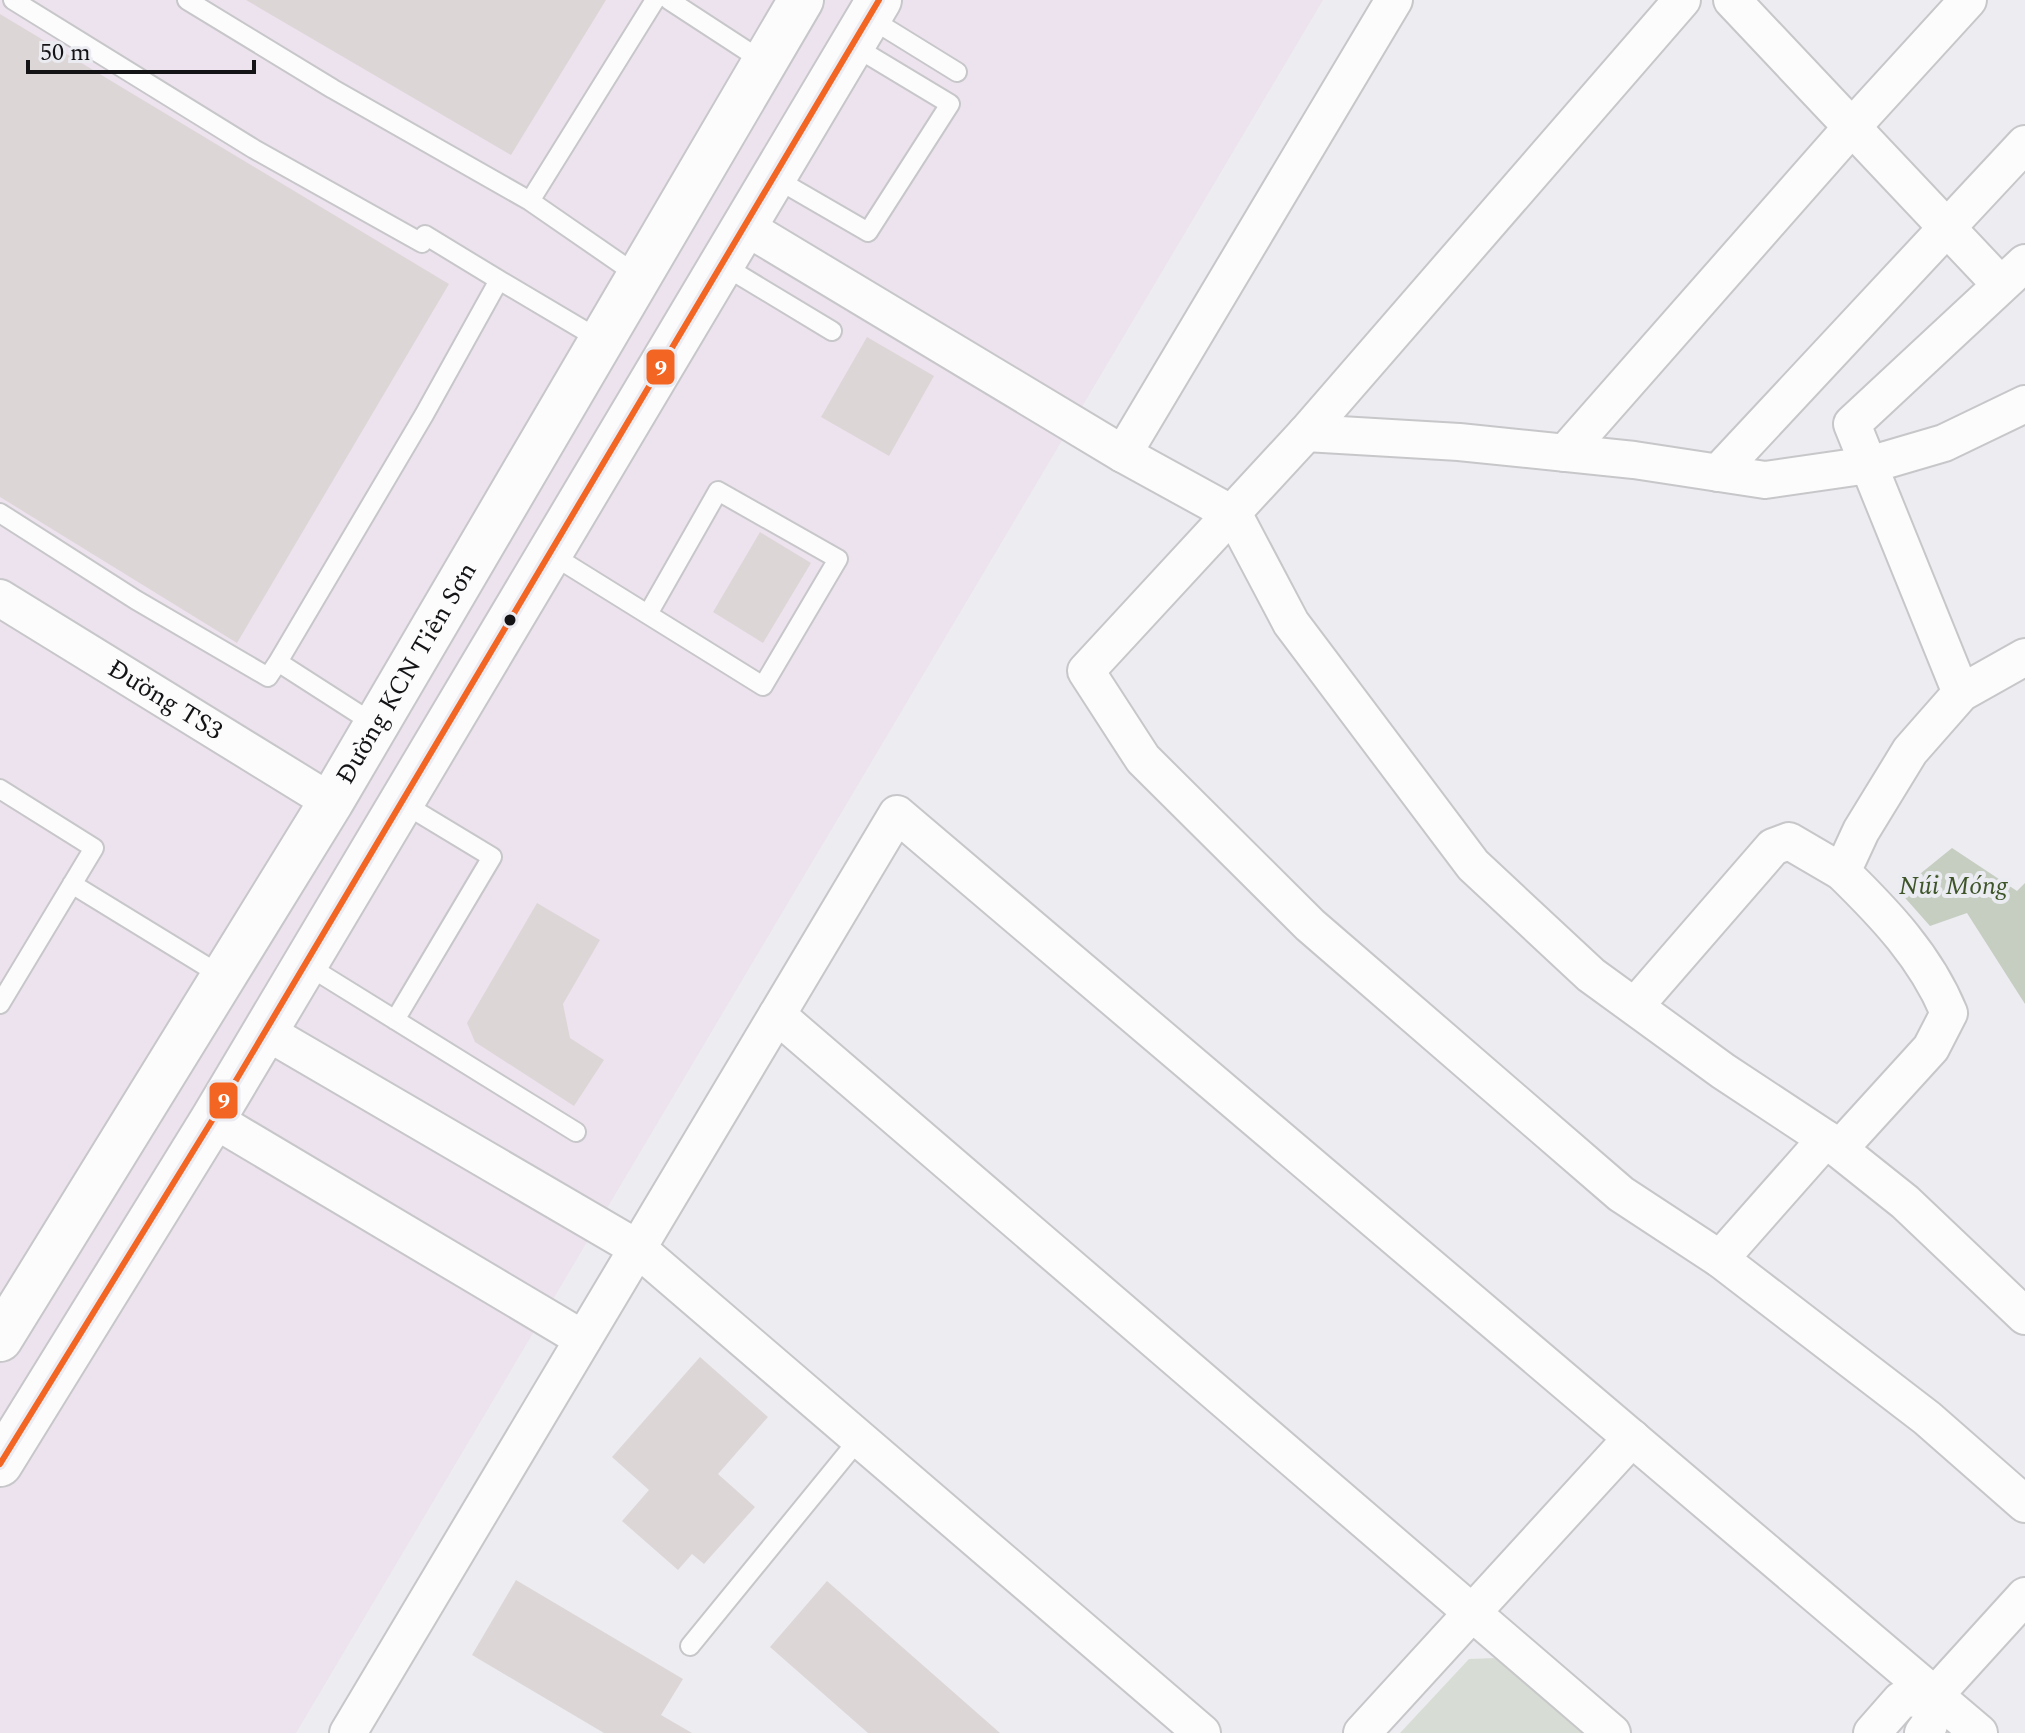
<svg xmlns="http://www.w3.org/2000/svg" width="2025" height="1733" viewBox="0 0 2025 1733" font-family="Spectral,serif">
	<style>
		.industrial { fill: #ede3ee }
		.green { fill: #d7ddd4 }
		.forest { fill: #c6cec2 }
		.building { fill: #ddd6d7 }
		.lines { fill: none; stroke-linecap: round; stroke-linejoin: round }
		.lane-casing { stroke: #c7c7ca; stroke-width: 22 }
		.street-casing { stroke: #c7c7ca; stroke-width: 40 }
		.secondary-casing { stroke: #c7c7ca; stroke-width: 48 }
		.lane { stroke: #fcfcfd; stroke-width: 18 }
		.street { stroke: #fcfcfd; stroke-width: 36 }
		.secondary { stroke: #fcfcfd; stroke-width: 44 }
		.bus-1-casing { stroke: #ebebf2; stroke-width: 12 }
		.bus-1 { stroke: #f26522; stroke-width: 6 }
		.bus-dot { fill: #141417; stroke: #ebebf2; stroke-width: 3 }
		.labels { text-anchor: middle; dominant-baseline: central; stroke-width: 8; stroke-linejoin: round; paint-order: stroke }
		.street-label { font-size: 26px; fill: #141417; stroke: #ebebf2 }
		.park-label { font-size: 26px; font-style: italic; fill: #3d5429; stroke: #ebebf2 }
		.line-badge { stroke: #ebebf2; stroke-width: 3 }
		.badge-label { font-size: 22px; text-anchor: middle; font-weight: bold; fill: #fff }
	</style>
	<rect width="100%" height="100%" fill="#ececf1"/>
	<path class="industrial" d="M0,0H1323L296,1733H0Z"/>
	<path class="green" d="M1495,1658L1510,1664L1590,1733H1400L1469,1659Z"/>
	<path class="forest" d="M1952,848L2017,891L2025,883V1004L1967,913L1930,926L1899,891Z"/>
	<path class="building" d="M246,0H606L511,155Z
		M0,14L449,284L237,643L0,497Z
		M867,337L934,376L889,456L821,417Z
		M760,532L811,563L763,643L713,612Z
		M537,903L600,940L563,1004L570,1038L604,1060L574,1106L475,1042L467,1023Z
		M700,1357L768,1417L718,1474L755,1507L704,1564L692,1554L678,1570L622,1521L649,1490L612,1457Z
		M516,1580L683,1679L661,1715L692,1733H604L472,1655Z
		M827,1581L1000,1733H868L770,1647Z"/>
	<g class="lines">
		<defs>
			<path id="lane" d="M13,0L254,149L422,243L425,235L499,280L424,415L278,662
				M187,0L333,89L530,201L640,277
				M669,0L764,62
				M868,17L957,72
				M773,177L868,232L950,104L852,45
				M530,201L655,0
				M721,264L832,331
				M499,280L602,341
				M0,513L136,600L268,677L278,662L376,725
				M549,553L763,686L838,559L718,491L648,614
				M0,789L94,848L0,1004
				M72,884L222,976
				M305,964L576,1132
				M395,1020L492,857L401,802
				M690,1646L859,1439"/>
			<g id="street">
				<path d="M1682,0L1306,433L1086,671L1143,759L1310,925L1621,1194L1720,1259L1927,1418L2025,1504"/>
				<path d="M1732,0L2000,284"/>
				<path d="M744,226L1123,454L1234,515L1291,623L1473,865L1591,975L1723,1071L1826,1139L1905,1202L2025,1316"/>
				<path d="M1306,433L1459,442L1634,460L1765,480L1869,465L1944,443L2025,404"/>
				<path d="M1565,453L1852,127L1968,0"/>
				<path d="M1123,454L1394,0"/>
				<path d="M1718,473L2025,144"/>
				<path id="s1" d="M0,598L331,802"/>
				<path d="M1961,693L1852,424L2025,263"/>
				<path d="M1635,1006L1773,847L1789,841L1842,872"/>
				<path d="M777,1015L1612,1733"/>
				<path d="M265,1031L637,1248L1202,1733"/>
				<path d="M213,1119L583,1339"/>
				<path d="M1839,1149L1931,1048L1949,1013C1926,957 1885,914 1842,872L1861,831L1910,751L1961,693L2025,657"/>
				<path d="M1720,1259L1826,1139"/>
				<path d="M348,1733L897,814L1979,1733"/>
				<path d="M1362,1733L1632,1438"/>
				<path d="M1872,1733L1901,1700L1935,1695"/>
				<path d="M1923,1733L1929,1725L1935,1695L2025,1596"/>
			</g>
			<g id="secondary">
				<path id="s2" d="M0,1339L331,802L801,0"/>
				<path d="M0,1464L213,1119L879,0"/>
			</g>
		</defs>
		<use href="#lane" class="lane-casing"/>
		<use href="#street" class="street-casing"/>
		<use href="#secondary" class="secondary-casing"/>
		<use href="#lane" class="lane"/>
		<use href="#street" class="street"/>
		<use href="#secondary" class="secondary"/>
		<defs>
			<path id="bus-1" d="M0,1464L213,1119L879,0"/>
		</defs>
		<use href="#bus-1" class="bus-1-casing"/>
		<use href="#bus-1" class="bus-1"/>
	</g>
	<circle class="bus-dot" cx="510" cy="620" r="7"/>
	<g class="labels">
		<g class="street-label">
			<text stroke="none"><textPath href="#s2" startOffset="780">Đường KCN Tiên Sơn</textPath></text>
			<text stroke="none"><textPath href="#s1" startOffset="194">Đường TS3</textPath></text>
		</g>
		<g class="park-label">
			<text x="1953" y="886">Núi Móng</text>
		</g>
	</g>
	<g class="line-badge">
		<rect x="645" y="348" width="31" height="38" rx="8" fill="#f26522"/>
		<rect x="208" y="1081" width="31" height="39" rx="8" fill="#f26522"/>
	</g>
	<g class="badge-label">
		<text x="661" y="375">9</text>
		<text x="224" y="1108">9</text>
	</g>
	<path d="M28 60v12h226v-12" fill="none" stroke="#141417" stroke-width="4"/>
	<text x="40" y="60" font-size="24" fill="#141417" stroke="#ebebf2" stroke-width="6" paint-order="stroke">50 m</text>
</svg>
